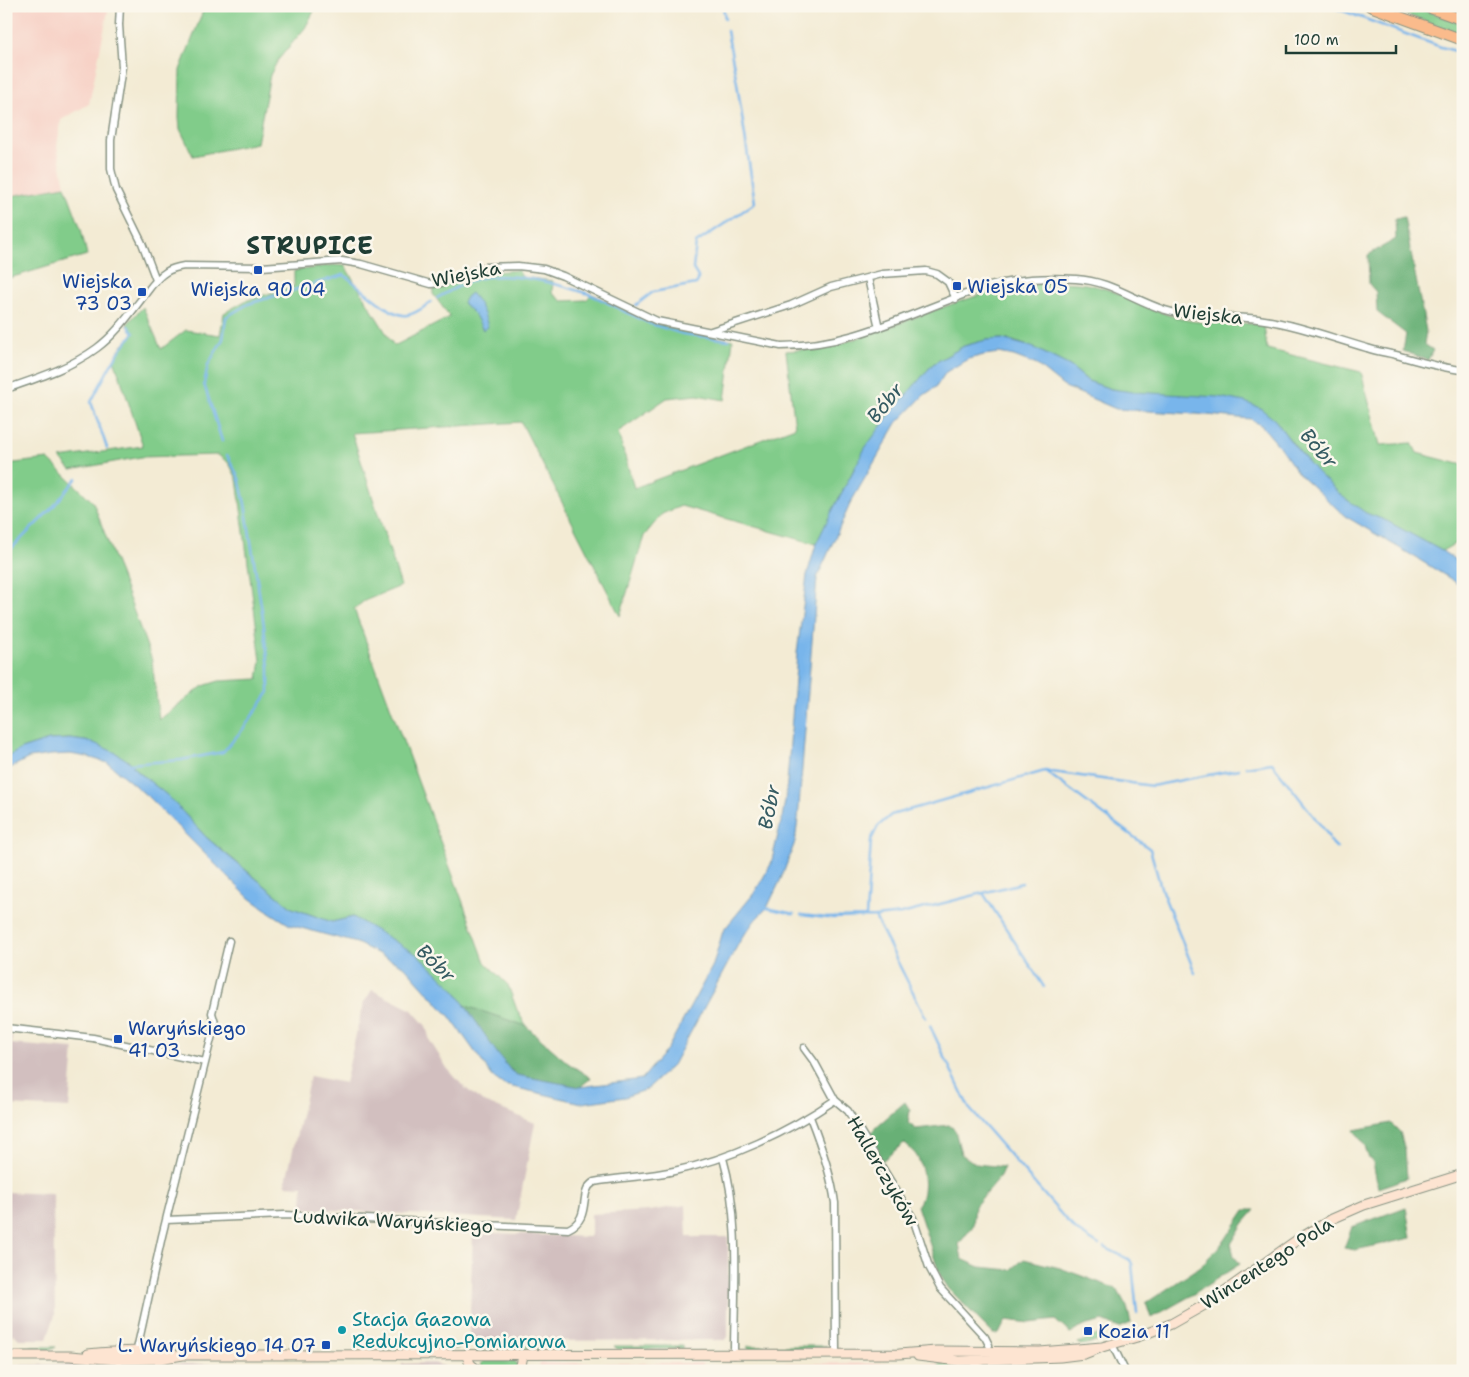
<svg xmlns="http://www.w3.org/2000/svg" width="1469" height="1377" viewBox="0 0 1469 1377" font-family="'Shantell Sans',sans-serif">
	<style>
		.built { fill: #f7d1c6 }
		.industrial { fill: #d2bfbf }
		.green { fill: #81cc8a; stroke: #50845f }
		.forest { fill: #68b076; stroke: #447655 }
		.water { fill: #78b5eb; stroke: #4c7990 }
		.lines { fill: none; stroke-linecap: round; stroke-linejoin: round }
		.stream { stroke: #78b5eb; stroke-width: 2.5 }
		.street-casing { stroke: #899484; stroke-width: 9 }
		.secondary-casing { stroke: #899484; stroke-width: 11 }
		.primary-casing { stroke: #899484; stroke-width: 12 }
		.street { stroke: #fff; stroke-width: 6 }
		.secondary { stroke: #fde4d1; stroke-width: 9 }
		.primary { stroke: #fabb8c; stroke-width: 10 }
		.transit-dot { fill: #1a4fb4; stroke: #fbf7ec; stroke-width: 2 }
		.culture-dot { fill: #0f9aa8; stroke: #fbf7ec; stroke-width: 2 }
		.labels { text-anchor: middle; dominant-baseline: central; stroke-width: 5; stroke-linejoin: round; paint-order: stroke }
		.street-label { font-size: 19px; fill: #1f3d34; stroke: #fbf7ec }
		.transit-label { font-size: 19px; fill: #164399; stroke: #fbf7ec; text-anchor: start }
		.culture-label { font-size: 19px; fill: #0d838f; stroke: #fbf7ec; text-anchor: start }
		.water-label { font-size: 20px; font-style: italic; fill: #355b62; stroke: #fbf7ec }
		.district-label { font-size: 24px; font-weight: bold; letter-spacing: 1px; fill: #1f3d34; stroke: #fbf7ec }
	</style>
	<rect width="100%" height="100%" fill="#fbf7ec"/>
	<filter id="ink" filterUnits="userSpaceOnUse"><feTurbulence type="fractalNoise" baseFrequency=".02" numOctaves="2"/><feDisplacementMap in="SourceGraphic" scale="10" xChannelSelector="R" yChannelSelector="G"/><feConvolveMatrix kernelMatrix="1 2 1 2 8 2 1 2 1" color-interpolation-filters="sRGB"/></filter>
	<filter id="wash" filterUnits="userSpaceOnUse"><feTurbulence type="fractalNoise" baseFrequency=".0096" numOctaves="4" result="noise"/><feDisplacementMap in="SourceGraphic" scale="20" xChannelSelector="R" yChannelSelector="G"/><feGaussianBlur stdDeviation="1.12" result="paint"/><feColorMatrix in="noise" values="0 0 0 0 0 0 0 0 0 0 0 0 0 0 0 0 0 1.4 0 .05"/><feComposite in="paint" operator="in"/></filter>
	<g filter="url(#wash)">
		<rect width="100%" height="100%" fill="#f3ebd4"/>
		<path class="built" d="M6,6H109L89,104L61,120L57,146L65,186L6,197Z
			M540,1363H702L703,1369H768L769,1363L940,1364L939,1368L952,1371H538Z"/>
		<path class="industrial" d="M372,990L412,1010L426,1026L430,1041L447,1068L462,1085L475,1096L482,1101L535,1123L516,1220L302,1208L303,1186L285,1185L310,1076L345,1083L363,1004Z
			M6,1036H12V1044L74,1049L69,1108L6,1105Z
			M6,1192L53,1194L55,1315L47,1339H19L13,1333L12,1336H6Z
			M686,1205L687,1237H728V1337L725,1340L469,1341L473,1232L588,1237L591,1235V1214L649,1211Z
			M434,1363L458,1371H402V1364Z
			M251,1364L262,1371H6V1365Z"/>
		<path class="green" d="M205,6H315L313,13L305,28L278,60L270,75L257,143L193,156L180,129L179,118L180,70Z
			M1382,6H1413L1463,24V35Z
			M65,186L81,229L87,255L6,279V197Z
			M333,265L345,266L394,346L450,317L433,294V290L437,287L466,280L480,273L518,270L522,277L553,281L552,293L562,301L586,300L592,294L654,323L684,331L733,340L725,400L697,395L667,398L618,432L634,488L795,427L786,351L824,348L843,343C873,333 903,322 932,311C981,294 1024,279 1077,283C1115,286 1145,309 1181,319C1208,326 1237,321 1264,325L1267,349L1361,372L1380,445L1412,443L1417,453L1463,465V539L1442,551C1424,542 1406,531 1388,522C1381,518 1373,517 1366,514C1332,495 1298,451 1275,420L1111,389L1088,381L1070,366L1032,347L1013,341L1002,339L987,340L964,346L952,353L933,364L886,419L854,469L816,544L681,506L662,514L644,536L620,616L521,422L352,433L401,586L364,601L354,609L485,962L508,985L517,1010L526,1026L463,1005L454,989L353,917L332,922L292,908L206,837L168,796L136,770L130,762L92,742L70,739L49,740L21,749L6,758V464L48,459L93,502L152,660L159,720L203,686L219,681L258,679L261,661L237,479L229,463L218,455L141,457L71,470L60,458L143,446L114,359L123,344L134,333L127,324L143,307L161,349L186,330L220,335L224,313L245,301L294,286V271Z
			M1098,1335L1101,1336V1341L1080,1345L1078,1343Z
			M373,1345H420V1348H377Z
			M427,1345L461,1346L457,1349L427,1348Z
			M186,1346H214L217,1348L186,1349Z
			M474,1346H538L540,1349H477Z
			M614,1346H683V1349H617Z
			M748,1346H827L822,1348L748,1349Z
			M21,1347H56L50,1350H21Z
			M483,1361H515L517,1364L516,1371H490L482,1367L481,1363Z
			M940,1364L956,1366L961,1371H952L938,1368Z"/>
		<path class="forest" d="M1404,217L1426,331L1424,344L1433,350L1428,360L1403,351L1406,334L1377,312L1376,292L1369,284L1368,255L1396,239L1395,219Z
			M463,1005L526,1026L568,1063L591,1078L580,1087L517,1075C496,1059 479,1027 463,1005Z
			M905,1102L910,1110L908,1123L916,1129L949,1125L955,1130L961,1154L976,1164L1004,1167L999,1178L975,1206L973,1226L959,1244L962,1259L980,1267L1011,1270L1024,1259L1060,1268L1117,1289L1127,1307L1131,1323L1119,1328L1103,1321L1087,1325L1070,1333L1055,1320L1030,1323L1006,1320L999,1334H993L949,1289L940,1275L917,1206C927,1194 924,1172 918,1158C915,1152 909,1148 904,1143L882,1161L868,1136L877,1126Z
			M1391,1123L1400,1132L1405,1150L1407,1178L1378,1188L1373,1162L1369,1159L1365,1146L1354,1130Z
			M1406,1207L1411,1238L1355,1250L1344,1248L1352,1227Z
			M1245,1210H1255L1243,1224L1231,1244L1234,1256L1240,1264L1187,1298L1151,1318L1146,1303L1200,1267L1225,1240Z"/>
		<path class="water" d="M471,293C480,303 485,314 488,327L483,330L475,315L463,303L466,297Z
			M1002,339L1032,347L1070,366L1088,381L1111,389L1133,392L1219,397L1245,402L1260,408L1275,420L1292,443L1317,472L1343,497L1366,513L1387,521L1442,551L1463,565V590L1454,581L1418,559L1345,516L1298,473L1279,446L1262,426L1251,419L1196,414L1116,409L1063,386L1037,365L1014,356L999,353L984,355L968,359L946,372L936,387L924,395L897,423L851,502L817,578L798,819L795,842L781,879L767,908L755,920L740,941L673,1065L647,1089L625,1097L582,1103L504,1085L493,1077L450,1017L405,967L357,943L290,925L271,913L246,895L146,795L108,763L88,757L70,754L51,755L29,758L12,767L6,773V758L21,749L49,740L70,739L92,742L116,753L130,762L136,770L168,796L206,837L227,855L292,908L332,922L353,917L418,955L454,989L497,1053L511,1071L517,1075L580,1087L642,1079L668,1048L713,965L723,931L755,892L771,864L782,818L786,795L797,653L807,575L816,544L828,519L865,448L893,410L933,364L964,346L986,340Z"/>
		<g class="lines">
			<path class="stream" d="M723,6L725,19
				M1330,6L1441,47L1463,53
				M437,298C452,290 469,279 486,277C520,273 557,284 589,294C602,299 615,307 627,313L629,311
				M636,305L653,292L696,284L698,281V277L693,269L696,243L755,203L737,83L727,31
				M628,313L651,324L683,334L729,340
				M222,441L204,384L208,365L223,339L226,317L248,304L344,275C358,284 391,318 407,315C416,314 424,307 431,302
				M107,448L91,402C104,378 115,353 134,333L129,326
				M6,547L10,550L53,507L77,478
				M129,764L181,760L223,752L243,729L269,692V667L262,611L245,504L239,478L227,455
				M1246,767L1272,763L1326,832L1329,838
				M1045,771L1152,786L1239,769
				M1330,841L1337,848
				M983,893L1044,987
				M767,908L794,914
				M801,915L827,918L875,917L926,1018
				M866,917L871,840L878,826L891,815L1045,771L1150,849L1162,891L1195,973
				M875,917L901,914L1022,883
				M930,1026L969,1108L1068,1222L1077,1231L1099,1245
				M1104,1247L1130,1260L1132,1264L1137,1313"/>
		</g>
	</g>
	<g filter="url(#ink)">
		<g class="lines">
			<defs>
				<path id="street" d="M120,6L119,25L122,67L111,140V169L116,190L142,243L156,280
					M868,278L879,328
					M711,331L791,305L831,287L882,274L926,271L937,274L948,282L956,299
					M6,389C38,378 70,368 97,348C115,335 129,315 143,297C150,288 156,278 166,272C172,268 178,267 184,266L262,267L342,261L361,264L431,284L441,283L486,267L518,266L544,269L563,276L657,321L781,346C857,346 916,309 986,287C1014,279 1047,277 1076,279C1111,281 1133,300 1165,310C1195,319 1227,315 1258,319C1295,324 1332,338 1367,348C1378,352 1390,353 1400,356C1421,362 1441,368 1463,370
					M6,1028L93,1038L205,1062
					M804,1048L815,1063L835,1100L848,1111L913,1218L929,1267L940,1288L985,1337L989,1345
					M810,1117C821,1145 831,1173 835,1203L836,1354
					M723,1158C741,1220 734,1291 734,1355
					M166,1220L285,1215L568,1229C593,1218 577,1192 594,1182C621,1177 648,1177 674,1171C731,1159 788,1132 835,1100
					M1112,1344L1125,1371
					M136,1354L162,1236L215,1023L212,1013L229,941"/>
				<path id="secondary" d="M88,1354C116,1351 145,1349 173,1354
					M467,1354C468,1364 472,1366 480,1371
					M6,1356H70L118,1360L159,1359L183,1355H221L899,1354L936,1351L1040,1352L1102,1347
					M918,1356L959,1361L1060,1357L1084,1354L1102,1347L1137,1337L1171,1324L1208,1303L1297,1240L1332,1219L1364,1205L1463,1174
					M520,1371L523,1355
					M973,1371L983,1358"/>
				<path id="primary" d="M1370,6L1463,40
					M1425,6L1463,20"/>
			</defs>
			<use href="#street" class="street-casing"/>
			<use href="#secondary" class="secondary-casing"/>
			<use href="#primary" class="primary-casing"/>
			<use href="#street" class="street"/>
			<use href="#secondary" class="secondary"/>
			<use href="#primary" class="primary"/>
		</g>
	</g>
	<g class="transit-dot">
		<rect x="253" y="265" width="10" height="10" rx="2.5"/>
		<rect x="952" y="281" width="10" height="10" rx="2.5"/>
		<rect x="137" y="287" width="10" height="10" rx="2.5"/>
		<rect x="113" y="1034" width="10" height="10" rx="2.5"/>
		<rect x="1083" y="1326" width="10" height="10" rx="2.5"/>
		<rect x="321" y="1340" width="10" height="10" rx="2.5"/>
	</g>
	<circle class="culture-dot" cx="342" cy="1330" r="5"/>
	<g class="labels">
		<g class="street-label">
			<text transform="translate(466 274) rotate(-11)">Wiejska</text>
			<text transform="translate(1208 314) rotate(6)">Wiejska</text>
			<text transform="translate(883 1171) rotate(60)">Hallerczyków</text>
			<text transform="translate(393 1221) rotate(3)">Ludwika Waryńskiego</text>
			<text transform="translate(1267 1263) rotate(-33)">Wincentego Pola</text>
		</g>
		<g class="transit-label">
			<text x="132" y="281" text-anchor="end">Wiejska<tspan x="132" dy="22">73 03</tspan></text>
			<text x="967" y="286">Wiejska 05</text>
			<text x="258" y="289" text-anchor="middle">Wiejska 90 04</text>
			<text x="128" y="1028">Waryńskiego<tspan x="128" dy="22">41 03</tspan></text>
			<text x="1098" y="1331">Kozia 11</text>
			<text x="316" y="1345" text-anchor="end">L. Waryńskiego 14 07</text>
		</g>
		<g class="culture-label">
			<text x="352" y="1319">Stacja Gazowa<tspan x="352" dy="22">Redukcyjno-Pomiarowa</tspan></text>
		</g>
		<g class="water-label">
			<text transform="translate(885 403) rotate(-51)">Bóbr</text>
			<text transform="translate(1319 448) rotate(49)">Bóbr</text>
			<text transform="translate(769 807) rotate(-79)">Bóbr</text>
			<text transform="translate(436 963) rotate(44)">Bóbr</text>
		</g>
		<g class="district-label">
			<text x="310" y="246">STRUPICE</text>
		</g>
	</g>
	<rect width="1469" height="1377" fill="none" stroke="#fbf7ec" stroke-width="25"/>
	<path d="M1286 45v8h110v-8" fill="none" stroke="#1f3d34" stroke-width="2.5"/>
	<text x="1294" y="45" font-size="15" fill="#1f3d34" stroke="#fbf7ec" stroke-width="4" paint-order="stroke">100 m</text>
</svg>
